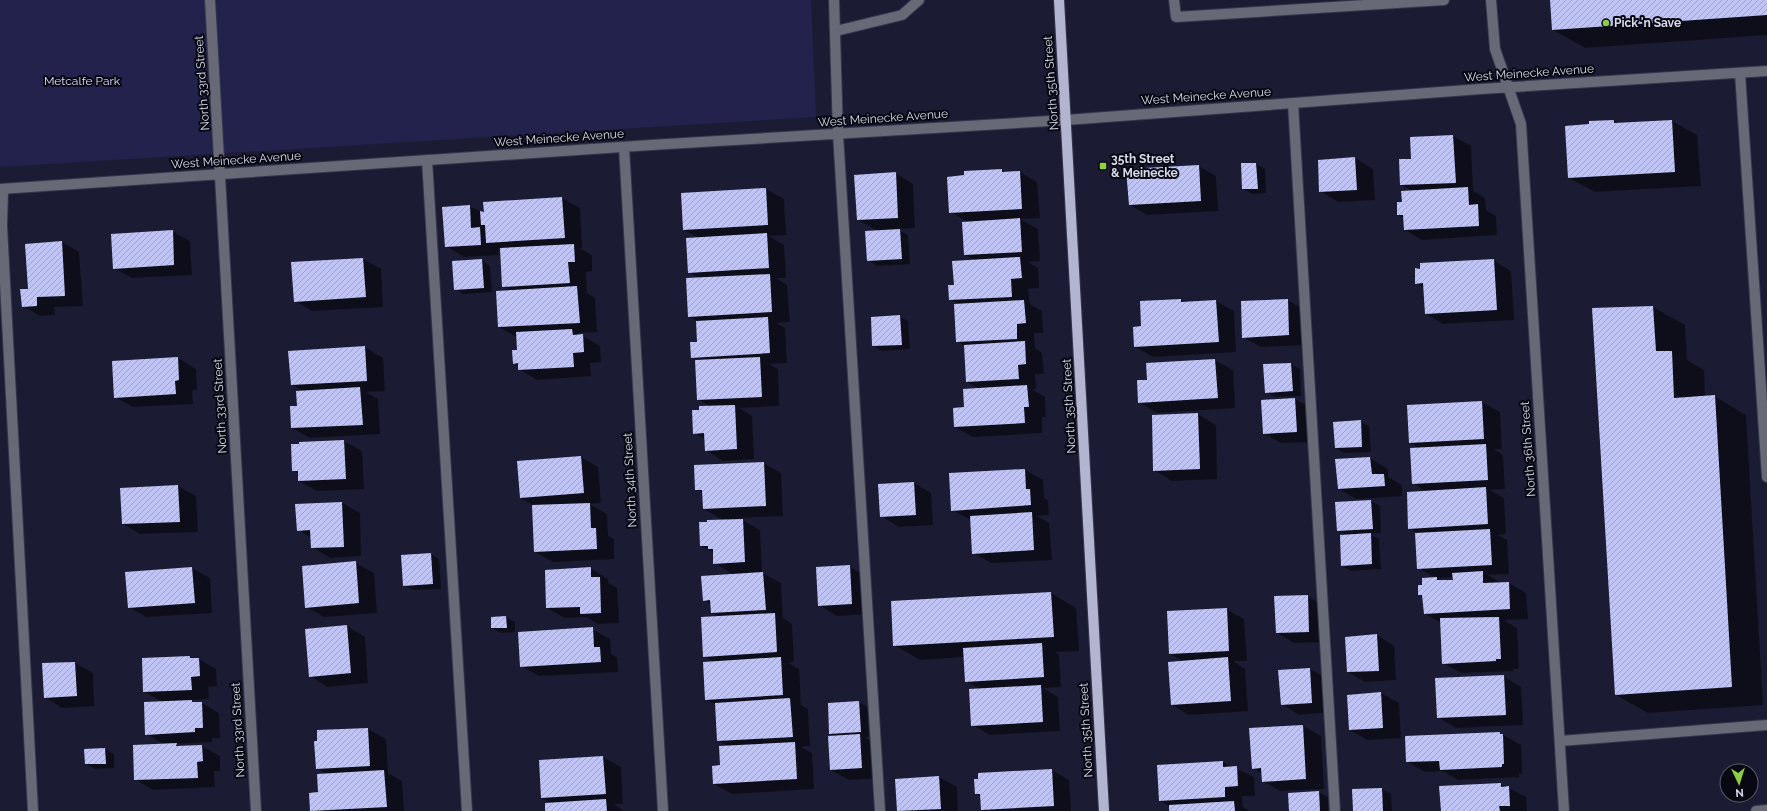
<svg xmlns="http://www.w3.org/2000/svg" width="1767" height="811" viewBox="0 0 1767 811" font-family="Raleway,sans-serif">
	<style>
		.park { fill: #22224d }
		.shadow { fill: #0007; fill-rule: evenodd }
		.building { fill: url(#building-hatch) }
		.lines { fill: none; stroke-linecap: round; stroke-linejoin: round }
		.minor-casing { stroke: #35374d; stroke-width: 12 }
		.major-casing { stroke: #35374d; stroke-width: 12 }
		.minor { stroke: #686976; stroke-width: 10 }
		.major { stroke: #b3b5d0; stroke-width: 10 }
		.poi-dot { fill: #8ece43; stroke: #070812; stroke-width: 1.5 }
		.labels { text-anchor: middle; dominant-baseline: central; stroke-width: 4; stroke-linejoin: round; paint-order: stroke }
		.poi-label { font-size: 12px; font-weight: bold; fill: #d8daea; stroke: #070812; text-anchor: start }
		.street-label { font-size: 12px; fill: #d8daea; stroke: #070812 }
		.park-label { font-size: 12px; fill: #d9ddfe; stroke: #070812 }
	</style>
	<defs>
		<pattern id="building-hatch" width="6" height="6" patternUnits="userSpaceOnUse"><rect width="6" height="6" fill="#c0c4f5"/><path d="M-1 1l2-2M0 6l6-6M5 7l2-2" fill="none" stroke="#a0a3c9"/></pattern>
	</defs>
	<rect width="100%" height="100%" fill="#1b1c33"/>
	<path class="park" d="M0,0H811L816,117L0,167Z"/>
	<path class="shadow" d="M1551,0H1767V35L1585,48L1553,30Z
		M1614,121L1619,123L1672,121L1697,135L1701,186L1595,192L1569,178L1590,122Z
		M1453,136L1471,146L1473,191L1485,198L1486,210L1496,216L1497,235L1422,240L1405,230L1404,218L1398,215L1403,203L1413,191L1401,185L1412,160Z
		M1355,158L1373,169L1375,200L1338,202L1320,191L1319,161Z
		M1242,164H1256L1265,169L1266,193L1252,194L1243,189Z
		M1199,166L1216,176L1218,211L1147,215L1130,205Z
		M1002,170L1007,173L1020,172L1037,182L1040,218L1020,219L1038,229L1040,261L1028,262L1038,268L1039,288L1028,289L1030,304L1042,311L1043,333H1034L1035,348L1042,353L1044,374H1035L1036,389H1032L1045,397L1046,417H1042V433L973,437L955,427L965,408L980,389L967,382L965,346L957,341L959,304L950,299L955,286L975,260L965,255L968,222L950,212Z
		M895,173L913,184L915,228L897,229L908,235L910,264L877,266L868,260L878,231L858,220Z
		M766,189L784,199L786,235L769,236L784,245L786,278H776L787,285L790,322L776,323L785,328L787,363L769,364L778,369L779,406L739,408L752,416L754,459L723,461L706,450L705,439L694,433L701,411L711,407L698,399L699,361L692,357L698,343L697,321L689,317L700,279L689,272L699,238L684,230Z
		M562,198L580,208L582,248H579L592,255V271L586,272L587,293L595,298L597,332L578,333L600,346L601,362L590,363L591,376L537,380L519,369V366L514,363L518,351L516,337L499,327L512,291L503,286L501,250L498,248L499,255L464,257L446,246L469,206L485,213L484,203Z
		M172,231L190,241L192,275L132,278L114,268Z
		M62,242L79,252L83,306L54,307L55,315L40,316L23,306L29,290Z
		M363,259L381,269L383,307L312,311L295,301L292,263Z
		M482,260L490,266L492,292L463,294L455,289Z
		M1493,260L1511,271L1514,320L1443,324L1426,314L1424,288L1416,283L1421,270Z
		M1181,300L1186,303L1216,301L1234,311L1236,352L1153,357L1135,347L1142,327Z
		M1287,300L1305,310L1306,345L1261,347L1243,337Z
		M1653,307L1685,325L1687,360L1704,370L1705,397L1714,396L1746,415L1763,705L1648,713L1616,695Z
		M899,316L908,321L910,349L882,351L873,346Z
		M365,347L383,358L385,391L366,392L378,399L380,434L310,438L292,428L303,391L292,385L290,352Z
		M178,358L196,369L197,390H192L193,404L133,407L115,397Z
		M1215,360L1233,370L1235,408L1157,413L1139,402L1148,380L1147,364Z
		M1291,364L1300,369L1301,396L1275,397L1266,392L1264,365Z
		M1295,399L1313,409L1315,442L1281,443L1263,433L1262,401Z
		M1482,402L1500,412L1502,449H1494L1503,455L1505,489L1490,490L1504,498L1506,534L1498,535L1507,540L1509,574L1488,575L1501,583H1509L1526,593L1528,619L1504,620L1517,628L1519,669H1513V671L1461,673L1443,663L1441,623L1424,613L1423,597L1419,595L1423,585L1436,578L1418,568L1419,534L1409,528L1427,492L1413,483L1420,449L1410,443L1408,406ZM1454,577V581H1442L1437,578Z
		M1198,414L1216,425L1217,479L1172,481L1154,470Z
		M1360,421L1369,426L1371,452L1344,453L1336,448Z
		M344,441L362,451L364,489L317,491L299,481V474L293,470Z
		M581,457L598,467L601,503L590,504L607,514L608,536L614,539V559L553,562L535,552L533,505L520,498Z
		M1370,458L1388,469V477L1402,485V496L1356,499L1339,489Z
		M763,463L781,473L783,516L739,518L760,530L762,573L781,583L783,618L792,624L794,662L788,663L799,669L801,705L808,709L810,746L801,747L812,753L814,789L732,794L714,784L728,746L717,740L716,705L705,699L714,662L704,656L720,617L712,613V605L704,600L734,575L714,563V553L701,546L724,521L704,509L703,493L696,489Z
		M1025,470L1043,480L1044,498L1048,500L1049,515L1037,516L1049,523L1052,560L991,563L973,553L971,520L952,510Z
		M914,483L931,493L933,525L899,527L881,516Z
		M178,486L196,496L198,532L140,534L123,524L121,489Z
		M1371,501L1380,506L1381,533L1370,534L1379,539L1381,569L1351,571L1342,566L1346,535L1338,531Z
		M342,503L360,513L361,556L330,558L312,547V538L298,530Z
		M431,554L439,559L441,589L413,590L404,585Z
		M356,563L374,573L377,613L324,617L306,607Z
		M849,566L867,577L869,614L837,616L819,605Z
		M192,568L210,578L212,613L146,617L129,607L127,573Z
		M590,568L608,579V583L617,588L619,623L598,624L586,617L565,618L547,608Z
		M1051,593L1076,608L1079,651L1055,652L1059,655L1061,687L1043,688L1058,697L1060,731L990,735L972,725L981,690L966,681L965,657L920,660L894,645Z
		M1307,596L1325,606L1327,642L1294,643L1277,633Z
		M1226,609L1244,619L1247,661H1233L1245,669L1248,711L1189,715L1172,705L1185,662L1170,654Z
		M506,617L515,622V632L501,633L492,628Z
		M347,626L365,637L368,683L327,687L310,676Z
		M592,629L610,639L611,654L617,658L618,672L539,676L521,666Z
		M1377,635L1394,646L1396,680L1365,682L1348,672Z
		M189,657L199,659L216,669L217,686L208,687L209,699L191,700L195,703H202L219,713L220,738H212V742L175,744L181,747L202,746L220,756V771H214L215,787L153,790L135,779L165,745L146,734L163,702L144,692Z
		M75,663L93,673L94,706L62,708L45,697Z
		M1310,669L1328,679L1330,712L1299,715L1282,704Z
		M1503,676L1521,687L1523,725L1456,728L1438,717Z
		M1381,693L1399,703L1401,738L1367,740L1350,730Z
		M859,702L867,707L869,737H864L878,745L880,778L849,780L831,770L835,737L830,734Z
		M1303,726L1321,736L1324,789L1280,791L1263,781L1262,774L1253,768L1250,729Z
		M368,729L386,739L388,773L402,781L404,811H311L310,794L319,793L327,774L317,768Z
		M1500,733L1521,745L1522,774H1519V777L1458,780L1443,771L1425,772L1407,762L1406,737Z
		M105,749L114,754V768L95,769L86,764Z
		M603,757L621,767L623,804H614L624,811H546L551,803L541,798L540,761Z
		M1223,762L1254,777L1255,796H1242L1243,807L1250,811H1170V807L1160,801Z
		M1052,770L1069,780L1071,811H984L982,809L981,796L976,794Z
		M939,777L957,787L958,811H898L896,780Z
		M1501,784L1526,797L1527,811H1442Z
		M1382,789L1391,794L1392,811H1354L1353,790Z
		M1319,792L1328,797V811H1290Z"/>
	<path class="building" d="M1550,0H1767V15L1552,30Z
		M1614,120V123L1672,120L1675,172L1568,178L1565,126L1589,124V121Z
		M1453,135L1456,183L1400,185L1399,159H1411L1410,137Z
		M1355,157L1357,190L1319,192L1318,160Z
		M1241,163H1256L1258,189H1242Z
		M1199,165L1201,201L1129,205L1126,169Z
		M1002,169V172L1020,171L1022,209L949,213L947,177L964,175V171Z
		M896,172L898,218L857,220L854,175Z
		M1468,187L1469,205L1478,204L1479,226L1404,230L1403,215H1397V202H1402L1401,191Z
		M766,188L768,225L683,230L681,193Z
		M562,197L565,238L486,243L485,225H481L480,211L484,212L483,202Z
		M470,205L471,228L480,227L481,245L445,247L442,207Z
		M1020,218L1022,252L964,255L962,222Z
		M900,229L902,259L867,261L865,231Z
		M173,230L174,265L113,269L111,234Z
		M767,233L769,268L688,273L686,238Z
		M62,241L65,296L37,297V306L22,307L20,289H28L25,244Z
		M574,244L575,262H568L570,283L502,287L500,248Z
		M1020,257L1022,278L1011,279L1012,297L949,300L948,285H954L952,261Z
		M363,258L366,297L294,302L291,262Z
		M482,259L484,288L454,290L452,261Z
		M1494,259L1497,310L1425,314L1423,283L1415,284V268L1420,269V263Z
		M770,274L772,312L688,317L686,278Z
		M577,286L580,323L498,327L496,291Z
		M1181,299V302L1216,300L1219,342L1134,347L1133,327L1141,326L1140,301Z
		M1288,299L1289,335L1242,338L1241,301Z
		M1024,300L1026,323L1017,324V339L956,342L954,304Z
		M1653,306L1656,351H1672L1674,398L1715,395L1732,687L1615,695L1592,308Z
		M900,315L902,345L872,346L871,317Z
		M768,317L770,353L691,358L690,342H697L696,321Z
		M572,329L573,335L583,334L584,352L573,353L574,367L518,370V363L513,364L512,350H517L516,332Z
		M1025,341L1026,364L1018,365L1019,379L966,382L964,345Z
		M365,346L367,381L291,385L288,351Z
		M178,357L179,380L175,381L176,394L114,398L112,361Z
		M760,357L762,397L697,400L695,360Z
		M1215,359L1218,398L1138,403L1137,380H1147L1146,363Z
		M1291,363L1293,391L1265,393L1263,364Z
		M1027,385L1029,407H1024L1025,423L954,427L953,408L964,407L963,389Z
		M360,387L363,425L291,428L290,406H297L296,391Z
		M1295,398L1297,432L1263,434L1261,400Z
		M1482,401L1484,439L1409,443L1407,405Z
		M735,405L737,449L705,451L704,433L693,434L692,410H699V406Z
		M1198,413L1200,469L1153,471L1152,415Z
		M1361,420L1362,447L1335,448L1333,422Z
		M344,440L346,479L298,481V471H292L291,444H299V442Z
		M1486,444L1488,480L1412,484L1410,448Z
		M581,456L584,493L520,498L517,461Z
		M1370,457L1372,474H1384L1385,486L1338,489L1335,459Z
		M764,462L766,506L703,509L702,490H695L694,465Z
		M1025,469L1026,489H1030L1031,505L951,511L949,473Z
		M914,482L916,515L880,517L878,484Z
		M178,485L180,522L122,524L120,488Z
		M1486,487L1488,524L1408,529L1407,492Z
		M1371,500L1373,529L1337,531L1335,502Z
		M342,502L344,547L311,548L310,530L297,531L295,504Z
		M590,503L591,528H596L597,549L534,552L532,505Z
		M1032,512L1034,550L972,554L970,516Z
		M743,519L745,562L713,564V549H708V546H700L699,522H707V520Z
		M1490,529L1492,565L1417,569L1415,533Z
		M1371,533L1372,564L1341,566L1340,535Z
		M431,553L433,584L403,586L401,555Z
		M356,561L359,603L305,608L302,566Z
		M850,565L852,604L818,606L816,567Z
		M192,567L195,603L128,608L125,572Z
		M591,567V577H600L601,613L580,614V607L546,608L545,570Z
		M1483,571V583L1509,582L1510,609L1424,614L1422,595H1418V585H1422V578L1437,577V580H1453L1452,573Z
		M763,572L766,610L711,613L710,600L703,601L701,576Z
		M1051,592L1054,637L893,646L891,601Z
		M1308,595L1309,632L1276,633L1274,596Z
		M1227,608L1229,651L1169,654L1167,611Z
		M775,613L777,652L703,657L701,617Z
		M506,616L507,628H491V617Z
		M1499,617L1501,659H1496V661L1442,664L1440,618Z
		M347,625L351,673L309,677L305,629Z
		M593,627L594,647H600L601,662L520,667L518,632Z
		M1377,634L1379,671L1347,672L1345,637Z
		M1042,643L1044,677L965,682L963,648Z
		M190,656V658H199L200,676L191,677L192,690L143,692L142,658Z
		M781,657L783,695L705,700L703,662Z
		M1228,657L1231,701L1171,705L1168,662Z
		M75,662L77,696L44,698L42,663Z
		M1310,668L1312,703L1281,705L1278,670Z
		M1504,675L1506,715L1437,718L1435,678Z
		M1041,685L1043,722L971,726L969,689Z
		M1381,692L1383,728L1349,730L1347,695Z
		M790,698L793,737L717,741L715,703Z
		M192,700V702H202L203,728H195V732L145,735L144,702Z
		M859,701L861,732L829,734L828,703Z
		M1303,725L1306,779L1262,782L1261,768L1252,769L1249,728Z
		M368,728L370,766L316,769L314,741H317V730Z
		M1500,732V734H1503L1504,764H1502V767L1440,770L1439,761L1406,762L1405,736Z
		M860,734L862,768L830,770L828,736Z
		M795,742L797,779L713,784L712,766L720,765L719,746Z
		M177,743L176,746L202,745L203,761L197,762L198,778L134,780L133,745Z
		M105,748L106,764H85L84,749Z
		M603,756L606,794L541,798L539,760Z
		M1223,761V767L1237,766L1238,786L1225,787V797L1159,801L1157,765Z
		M1052,769L1054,806L981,810L980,794H975L974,779H978V773Z
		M384,770L387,807L310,811L309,793L318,792L317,774Z
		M939,776L941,809L897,811L895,779Z
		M1501,783V787L1509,786L1510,806H1499L1500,811H1441L1439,786Z
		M1382,788L1383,811H1353L1352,789Z
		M1319,791L1320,811H1289L1288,793Z
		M606,799L607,811H545V803Z
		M1234,801L1235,811H1169V805Z"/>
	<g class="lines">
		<defs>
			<path id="minor" d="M210,0L256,811
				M834,0L838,134L880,811
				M1174,0L1176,17L1444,0
				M1491,0L1495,49L1521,124L1564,811
				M836,31L902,15L919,0
				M1740,73L1767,477
				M1293,103L1335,811
				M624,147L663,811
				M427,160L467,811
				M0,189L651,145L1066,120L1481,89L1767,71
				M3,189L2,226L33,811
				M1560,741L1767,725
				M1756,811L1767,810"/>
			<path id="major" d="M1059,0L1104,811"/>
		</defs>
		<use href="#minor" class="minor-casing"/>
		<use href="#major" class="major-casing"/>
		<use href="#minor" class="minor"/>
		<use href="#major" class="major"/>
	</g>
	<g class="poi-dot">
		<circle cx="1606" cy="23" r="4"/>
		<rect x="1099" y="162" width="8" height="8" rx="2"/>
	</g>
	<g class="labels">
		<g class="poi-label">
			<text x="1614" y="23">Pick 'n Save</text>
			<text x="1111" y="159">35th Street<tspan x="1111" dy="14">&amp; Meinecke</tspan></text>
		</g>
		<g class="street-label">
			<text transform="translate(1529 73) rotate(-4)">West Meinecke Avenue</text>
			<text transform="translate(202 83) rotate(-94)">North 33rd Street</text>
			<text transform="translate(1051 83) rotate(-94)">North 35th Street</text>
			<text transform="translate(1206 96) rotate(-4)">West Meinecke Avenue</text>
			<text transform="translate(883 118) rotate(-4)">West Meinecke Avenue</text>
			<text transform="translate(559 138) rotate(-4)">West Meinecke Avenue</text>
			<text transform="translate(236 160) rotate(-4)">West Meinecke Avenue</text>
			<text transform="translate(220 406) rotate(-93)">North 33rd Street</text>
			<text transform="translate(1069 406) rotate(-93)">North 35th Street</text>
			<text transform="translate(1528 449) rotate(-94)">North 36th Street</text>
			<text transform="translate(630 480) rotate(-93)">North 34th Street</text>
			<text transform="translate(238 730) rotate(-93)">North 33rd Street</text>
			<text transform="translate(1086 730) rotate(-93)">North 35th Street</text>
		</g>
		<g class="park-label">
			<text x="82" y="81">Metcalfe Park</text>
		</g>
	</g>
	<g transform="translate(1739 783) rotate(176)"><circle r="19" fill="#070812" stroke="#5b5c68"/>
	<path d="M0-3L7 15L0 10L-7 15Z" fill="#8ece43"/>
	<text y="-6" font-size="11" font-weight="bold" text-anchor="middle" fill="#d8daea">N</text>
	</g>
</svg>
